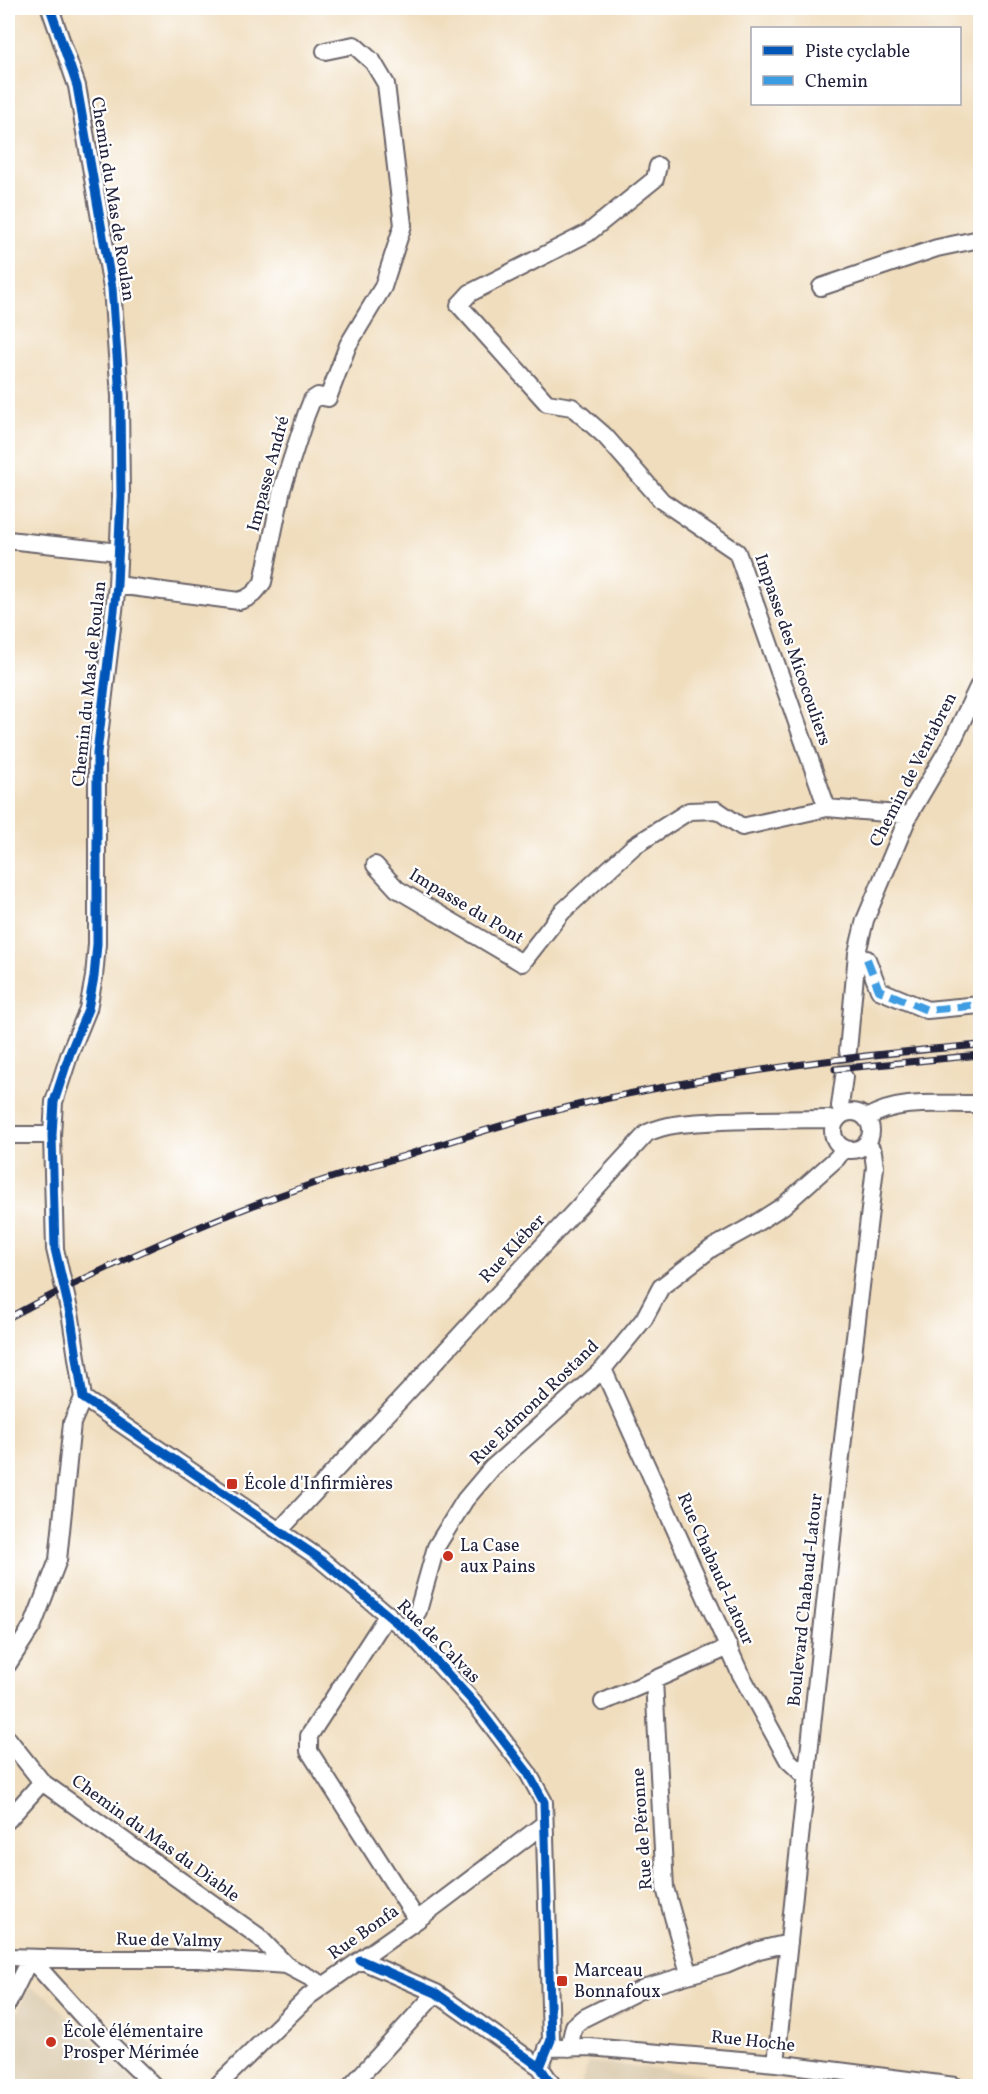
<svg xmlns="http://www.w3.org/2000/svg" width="988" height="2094" viewBox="0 0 988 2094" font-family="Vollkorn,serif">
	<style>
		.built { fill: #ddceb2 }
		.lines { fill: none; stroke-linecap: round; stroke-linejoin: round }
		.minor-tunnel { stroke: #c7b8a3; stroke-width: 16; stroke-dasharray: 16 8; stroke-linecap: butt }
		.minor-casing { stroke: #6a6368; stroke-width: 20 }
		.minor { stroke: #fff; stroke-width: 16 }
		.rail-casing { stroke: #22223b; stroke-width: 7 }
		.rail { stroke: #fff; stroke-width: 4.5; stroke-dasharray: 14; stroke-linecap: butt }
		.quiet { stroke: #3c9ce2; stroke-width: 8; stroke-dasharray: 15 8; stroke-linecap: butt }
		.cycleway-casing { stroke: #fff; stroke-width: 13 }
		.cycleway { stroke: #0057b8; stroke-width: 9 }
		.poi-dot { fill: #c8321e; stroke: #fff; stroke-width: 2 }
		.labels { text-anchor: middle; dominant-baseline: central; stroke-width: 4.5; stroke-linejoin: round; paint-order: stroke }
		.street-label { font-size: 18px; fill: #22223b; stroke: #fff }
		.poi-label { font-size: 18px; fill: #22223b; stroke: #fff; text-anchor: start }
	</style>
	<rect width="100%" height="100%" fill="#fff"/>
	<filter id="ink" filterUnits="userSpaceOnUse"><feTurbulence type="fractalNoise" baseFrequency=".0167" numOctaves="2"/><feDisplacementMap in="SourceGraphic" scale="12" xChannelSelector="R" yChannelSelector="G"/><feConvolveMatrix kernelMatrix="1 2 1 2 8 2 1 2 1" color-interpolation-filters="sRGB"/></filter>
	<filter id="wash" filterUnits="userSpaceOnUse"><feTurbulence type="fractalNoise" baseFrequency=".008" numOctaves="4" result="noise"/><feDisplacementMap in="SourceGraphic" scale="24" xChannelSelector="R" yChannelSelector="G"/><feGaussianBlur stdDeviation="1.35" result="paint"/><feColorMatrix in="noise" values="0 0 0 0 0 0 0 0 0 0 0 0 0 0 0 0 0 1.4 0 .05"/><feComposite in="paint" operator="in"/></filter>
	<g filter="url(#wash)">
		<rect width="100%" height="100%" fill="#f0ddbd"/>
		<path class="built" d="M29,1988L48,1997L139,2086H8V2031Z
			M589,2062L705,2074L702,2086H580Z"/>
	</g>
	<g filter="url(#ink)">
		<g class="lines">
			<path class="minor-tunnel" d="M844,1077L848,1051"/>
			<defs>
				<path id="minor" d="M50,8L77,86L112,288L120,396L121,496L117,585L97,753V944L94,977L88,1009L70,1053L54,1102L52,1135L55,1249L71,1318L83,1398
					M658,166L655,179L588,233L470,293L459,305L547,403L572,407L605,436L662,501L737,552L827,808
					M821,287L937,248L980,239
					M8,540L119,552
					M117,585L239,601C251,598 256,592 263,582L282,489L306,415L312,400L318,396L328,398L348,345L383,287L403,225L386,84L373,62L354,45L325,51
					M375,865L397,889L522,963L562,912L634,846L689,811L717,810L742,827L827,808L909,815
					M867,959L879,990L927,1010L980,1005
					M848,1051L857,953L865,920L909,815L952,742L980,683
					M833 1131a19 19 0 1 1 38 0a19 19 0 1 1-38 0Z
					M843,1114L840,1106L844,1077
					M867,1118C898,1098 944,1105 980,1104
					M8,1135H52
					M603,1369L739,1671L788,1760L806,1777
					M83,1398L319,1558L415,1638L476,1705L528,1773L544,1802L551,2040L540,2067
					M279,1531L647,1133C671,1122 695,1123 721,1121C757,1120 793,1119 829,1119L835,1121
					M388,1614L309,1736V1751L417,1920
					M406,1630L418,1611L436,1547L465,1500L492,1468L603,1369L644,1319L661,1287L712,1248L750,1227L783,1206L837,1158L844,1148
					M8,1664L33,1625L58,1560L72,1423L83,1398
					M603,1702L654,1680
					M8,1739L42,1782L258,1936L286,1965
					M8,1820L42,1782
					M8,1957L78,1959H198L286,1965L324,1985
					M30,1958L84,2018L154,2086
					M360,1960L436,1993L540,2067L553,2086
					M689,1973L665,1888L654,1680L729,1647
					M8,2003L30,1958
					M547,2048L589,2047L776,2063L955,2086
					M569,2048L574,2026L582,2019L646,1987L726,1964L759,1950L789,1943
					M776,2063L838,1482L875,1167L873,1152L867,1142
					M217,2086L309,1996L417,1920L544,1824
					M351,2086L436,1993"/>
			</defs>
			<use href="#minor" class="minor-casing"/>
			<use href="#minor" class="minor"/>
			<defs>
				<path id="rail" d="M835,1069L980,1055
					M8,1318C105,1266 207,1220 312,1184C342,1174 373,1165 404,1156C464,1137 525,1117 586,1103C716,1074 848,1055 980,1045"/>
			</defs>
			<use href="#rail" class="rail-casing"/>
			<use href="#rail" class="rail"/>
			<path class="quiet" d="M867,959L879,990L927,1010L980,1005"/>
			<defs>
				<path id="cycleway" d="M50,8L77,86L112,288L120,396L121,496L117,585L97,753V944L94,977L88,1009L70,1053L54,1102L52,1135L55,1249L71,1318L83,1398L319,1558L415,1638L476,1705L528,1773L544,1802L551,2040L540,2067
					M360,1960L436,1993L540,2067L553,2086"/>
			</defs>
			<use href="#cycleway" class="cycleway-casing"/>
			<use href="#cycleway" class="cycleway"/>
		</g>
	</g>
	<g class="poi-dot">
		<rect x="226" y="1478" width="12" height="12" rx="3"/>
		<circle cx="448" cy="1556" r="6"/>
		<rect x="556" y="1975" width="12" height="12" rx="3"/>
		<circle cx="51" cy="2042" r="6"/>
	</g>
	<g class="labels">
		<g class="street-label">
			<text transform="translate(112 199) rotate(81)">Chemin du Mas de Roulan</text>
			<text transform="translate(269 474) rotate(-75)">Impasse André</text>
			<text transform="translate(792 650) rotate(71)">Impasse des Micocouliers</text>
			<text transform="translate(90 684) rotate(-84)">Chemin du Mas de Roulan</text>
			<text transform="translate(914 770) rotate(-63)">Chemin de Ventabren</text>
			<text transform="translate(466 907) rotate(31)">Impasse du Pont</text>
			<text transform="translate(513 1249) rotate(-47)">Rue Kléber</text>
			<text transform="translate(535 1403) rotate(-44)">Rue Edmond Rostand</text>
			<text transform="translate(715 1569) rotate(66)">Rue Chabaud-Latour</text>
			<text transform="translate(806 1600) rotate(-84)">Boulevard Chabaud-Latour</text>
			<text transform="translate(438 1642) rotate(45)">Rue de Calvas</text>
			<text transform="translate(643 1829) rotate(-94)">Rue de Péronne</text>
			<text transform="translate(155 1839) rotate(36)">Chemin du Mas du Diable</text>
			<text transform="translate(364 1933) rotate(-35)">Rue Bonfa</text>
			<text transform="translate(169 1941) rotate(1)">Rue de Valmy</text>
			<text transform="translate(753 2042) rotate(6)">Rue Hoche</text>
		</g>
		<g class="poi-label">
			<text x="244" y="1484">École d'Infirmières</text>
			<text x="460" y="1546">La Case<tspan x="460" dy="21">aux Pains</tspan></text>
			<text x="574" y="1971">Marceau<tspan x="574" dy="21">Bonnafoux</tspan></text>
			<text x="63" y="2032">École élémentaire<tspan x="63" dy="21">Prosper Mérimée</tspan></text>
		</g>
	</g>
	<rect width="988" height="2094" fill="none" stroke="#fff" stroke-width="30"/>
	<rect x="751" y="27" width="210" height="78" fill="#ffffff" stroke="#a7a7b1" stroke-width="1.5"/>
	<rect x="763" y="46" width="30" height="9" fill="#0057b8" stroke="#a7a7b1" stroke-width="1.5"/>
	<text x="805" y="57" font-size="18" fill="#22223b">Piste cyclable</text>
	<rect x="763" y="76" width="30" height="9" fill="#3c9ce2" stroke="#a7a7b1" stroke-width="1.5"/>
	<text x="805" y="87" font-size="18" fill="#22223b">Chemin</text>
</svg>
